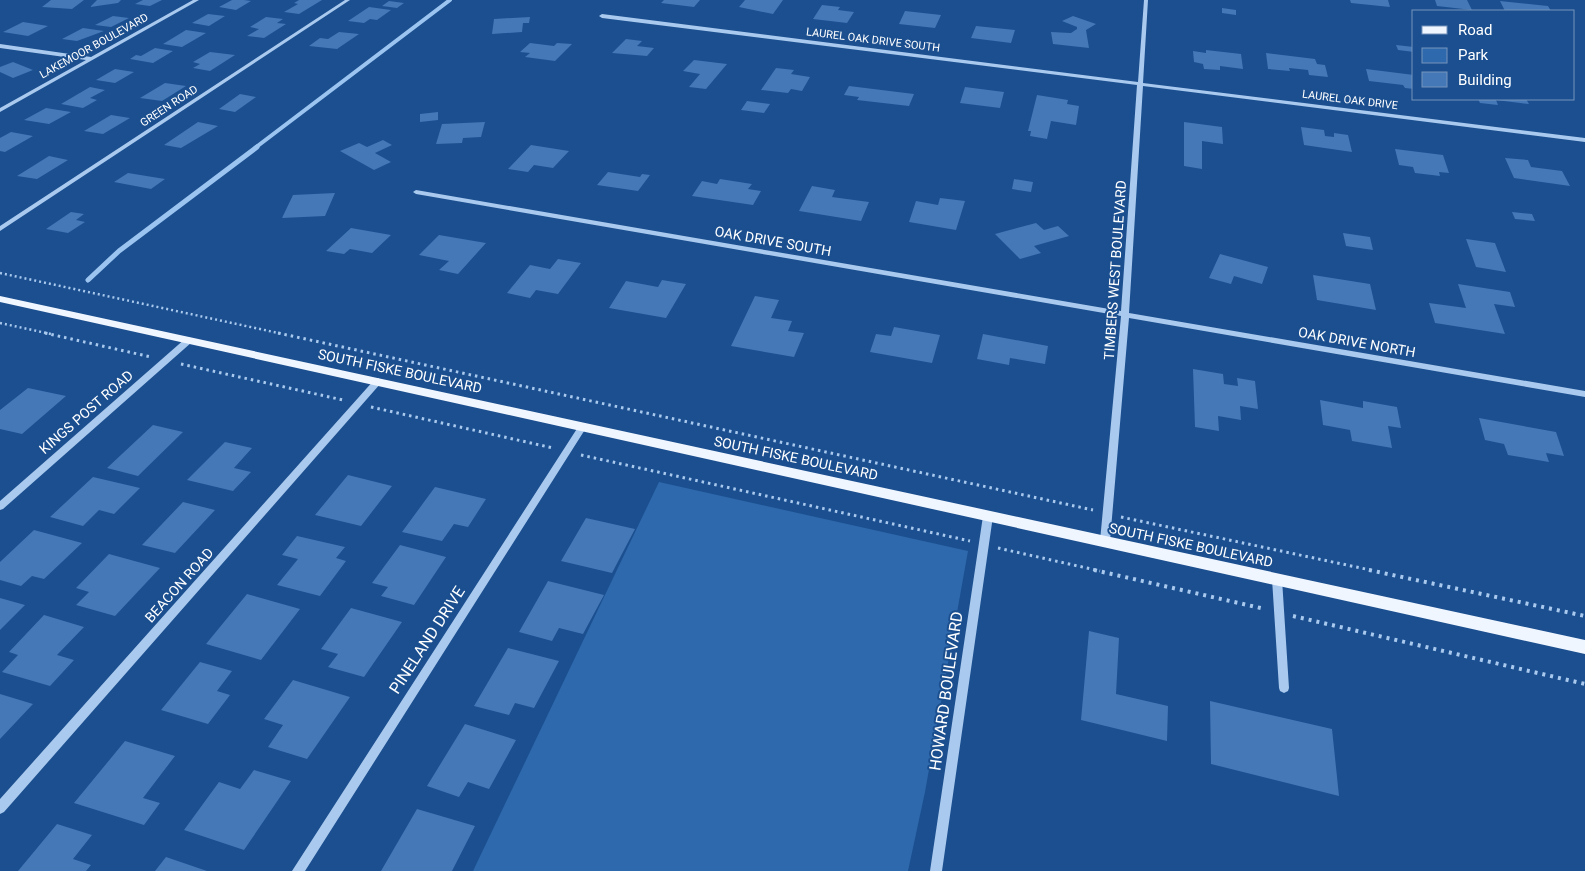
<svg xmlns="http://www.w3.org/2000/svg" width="1585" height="871" viewBox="0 0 1585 871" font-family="Roboto,sans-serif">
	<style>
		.green { fill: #2e69ad }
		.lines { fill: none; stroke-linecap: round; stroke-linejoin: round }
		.stream-far1 { stroke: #9cc4f0; stroke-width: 4 }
		.stream { stroke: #9cc4f0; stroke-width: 5 }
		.building { fill: #4478b7 }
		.path-far2 { stroke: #a9c9ee; stroke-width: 2.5; stroke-dasharray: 2 3; stroke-linecap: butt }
		.path-far1 { stroke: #a9c9ee; stroke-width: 3; stroke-dasharray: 2.5 4; stroke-linecap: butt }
		.path { stroke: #a9c9ee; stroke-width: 4; stroke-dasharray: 3 5; stroke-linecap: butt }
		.minor { fill: #a9c9ee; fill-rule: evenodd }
		.major { fill: #f0f6ff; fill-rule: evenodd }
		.labels { text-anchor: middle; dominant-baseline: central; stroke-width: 4; stroke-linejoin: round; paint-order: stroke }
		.far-street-label { font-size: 11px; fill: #fff; stroke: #1b4f8f }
		.street-label { font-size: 14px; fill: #fff; stroke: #1b4f8f }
		.near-street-label { font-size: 16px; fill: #fff; stroke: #1b4f8f }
	</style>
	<rect width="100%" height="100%" fill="#1b4f8f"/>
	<path class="green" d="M659,482L968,551L925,792L908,871H473Z"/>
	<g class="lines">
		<path class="stream-far1" d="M255,148L450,0"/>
		<path class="stream" d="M88,280L119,251L257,147"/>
	</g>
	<path class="building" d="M51,0H84L72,9L42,7Z
		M97,0H121L118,3L90,7Z
		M143,0H162L150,6L135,4Z
		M232,0H244L251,1L236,10L219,7Z
		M299,0H322L299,14L284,12L298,4L294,3Z
		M664,0H700L694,7L661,3Z
		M745,0H783L773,14L739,7Z
		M1350,0H1388L1390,7L1351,3Z
		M1435,0H1467L1472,10L1437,6Z
		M389,1L404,3L397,8L382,6Z
		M1500,1L1548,6L1551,11H1505Z
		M822,5L840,7L838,10L854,12L847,23L813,19Z
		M369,7L391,10L377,20L370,19L364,23L348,21Z
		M1222,8L1236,10V15L1222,13Z
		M905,11L941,15L935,28L899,24Z
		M208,14L225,16L209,26L192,23Z
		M113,16L129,18L111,27L95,25Z
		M1073,16L1096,24L1086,30L1089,48L1053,44L1051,32L1071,33L1077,29V27L1062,21Z
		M266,17L283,19L277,23L286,24L264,38L247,36L259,29L250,27Z
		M530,17L529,23H523L522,32L492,34L494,19Z
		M23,22L48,26L28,36L3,32Z
		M976,26L1015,30L1011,43L971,38Z
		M83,28L104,31L77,41L62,39Z
		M186,30L206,33L182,47L163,44Z
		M339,32L359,34L337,49L309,46L320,38L328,39Z
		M626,39L642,41L637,46L654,48L647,56L612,53Z
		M530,43L554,46L557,43L572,44L555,61L525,57L530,53L520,52Z
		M1396,45L1414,47V52L1398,50Z
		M155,48L173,51L153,63L130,59L136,55L141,56Z
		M1206,50L1241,54L1243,69L1220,66V70L1204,69L1203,64L1194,62L1193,51L1206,53Z
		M210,52L235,55L210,71L193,68L200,64L193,62Z
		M1266,53L1315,59L1317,64L1325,65L1328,77L1309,75L1308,70L1289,68L1290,71L1268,69Z
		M694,60L727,64L706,89L689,87L700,74L683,71Z
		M13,62L33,70L13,78L0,72V67Z
		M776,68L794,70L791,74L810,77L802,91L791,89L788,93L761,90Z
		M115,69L134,72L115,83L96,80Z
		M1366,69L1414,75V89L1405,88L1403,85L1369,81Z
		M165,83L186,86L162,101L140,98Z
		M849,86L914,94L909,106L857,100L859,97L844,95Z
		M90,87L105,90L90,98L97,100L83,108L61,104Z
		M965,87L1004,92L1000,108L960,103Z
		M240,94L256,97L235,112L219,109Z
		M1037,95L1068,100L1067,104L1079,106L1076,125L1051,121L1047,139L1030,136L1031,131H1028Z
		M1478,99H1526L1529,104L1496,100L1498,105L1480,103Z
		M747,101L770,104L764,113L741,110Z
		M46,108L71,112L49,124L24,120Z
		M438,112V120L420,122V114Z
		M111,115L130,118L103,134L84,131Z
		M198,122L218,126L181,148L164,145Z
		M485,122L481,137L463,138L462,143L436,144L442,124Z
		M1184,122L1222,127L1223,144L1202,141V169L1184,166Z
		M1301,127L1324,130L1325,136L1334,137V133L1348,135L1352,152L1304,145Z
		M11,132L33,136L5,152L0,151V138Z
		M383,140L392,145L375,153L391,162L374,170L340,151L359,143L367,147Z
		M531,145L569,151L553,168L534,165L528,172L508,169Z
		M1395,149L1443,155L1449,173L1439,172L1440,176L1415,173L1413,167L1399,165Z
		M49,156L68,160L37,179L17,176Z
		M1505,158L1528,160L1531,167L1562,171L1570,186L1514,178Z
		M608,172L640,177L642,174L650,175L638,191L597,185Z
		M128,173L165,179L151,189L114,182Z
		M720,179L752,184L748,189L761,191L753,205L692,196L702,181L717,184Z
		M1014,179L1033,182L1031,192L1012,189Z
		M812,186L835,190L832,197L869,202L861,221L799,211Z
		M335,193L325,216L282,218L293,195Z
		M940,198L965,201L956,230L909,222L916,201L938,205Z
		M71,212L84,214L76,220L85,222L68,233L46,229Z
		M1512,212L1532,214L1535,221L1515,219Z
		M1036,223L1044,230L1058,226L1069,236L1034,246L1041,253L1020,259L995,234Z
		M351,228L391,235L372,253L350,249L344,254L326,251Z
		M1343,233L1370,237L1373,250L1346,246Z
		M439,235L486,243L458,274L439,270L449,261L419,255Z
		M1466,239L1495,243L1506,272L1476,267Z
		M1220,254L1268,267L1262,284L1234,276L1231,284L1209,278Z
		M558,259L581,263L558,294L536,290L530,298L507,293L530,265L550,269Z
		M1313,275L1370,284L1376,310L1317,300Z
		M662,280L686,284L666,318L609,308L626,281L658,287Z
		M1458,284L1510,292L1515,307L1494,304L1505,334L1435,323L1429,303L1466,308Z
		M755,296L779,300L771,318L792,321L788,331L804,333L794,357L731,346Z
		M894,327L940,335L932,363L870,352L876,334L891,336Z
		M983,334L1048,346L1045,364L1010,358L1009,365L977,359Z
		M1193,369L1223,374L1224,384L1238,386L1237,378L1255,381L1258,409L1240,406L1241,420L1218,416L1219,431L1195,427Z
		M28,388L66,396L22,434L0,429V410Z
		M1320,400L1363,408V401L1397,407L1401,428L1388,426L1392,448L1352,441L1350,430L1323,425Z
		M1479,418L1556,432L1564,456L1546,453L1549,462L1508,455L1504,444L1485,440Z
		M153,425L183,432L138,476L107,468Z
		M225,442L252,448L234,468L251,472L233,491L187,480Z
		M348,475L392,486L361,526L315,515Z
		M93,477L140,488L114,514L99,510L83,526L50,517Z
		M435,487L486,499L468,527L454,524L442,541L402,532Z
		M183,502L215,510L175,553L142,545Z
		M586,518L635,529L612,573L561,561Z
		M34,530L82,543L44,579L32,576L21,586L0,580V562Z
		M297,536L345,547L336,558L346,561L320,596L277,585L298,559L282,555Z
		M400,545L446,557L414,605L381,596L388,587L372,583Z
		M109,554L160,568L115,616L76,605L89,592L76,588Z
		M548,581L604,595L583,634L559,628L552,641L519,632Z
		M247,594L300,609L261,660L206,644Z
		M0,598L25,605L0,630Z
		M351,608L402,622L364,677L328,667L338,654L321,649Z
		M44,615L84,627L57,655L74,660L50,686L2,672L18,655L9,652Z
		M1089,631L1119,638L1116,694L1168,706L1167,741L1081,720Z
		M508,648L559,661L534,708L515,703L509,715L474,706Z
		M200,662L232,671L217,691L230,695L208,724L161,710Z
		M293,680L350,697L307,759L268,747L283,725L264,719Z
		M0,694L33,704L0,739Z
		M1210,701L1332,729L1339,796L1211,764Z
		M465,724L516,740L489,789L468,782L459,797L427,786Z
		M125,741L175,756L143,798L160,803L144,825L74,803Z
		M254,770L291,781L244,850L184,830L219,782L240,789Z
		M417,809L475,826L452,871H381Z
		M57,824L92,835L73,859L91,865L86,871H18Z
		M166,857L207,871H155Z"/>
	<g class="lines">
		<path class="path-far2" d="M0,273L283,334
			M0,323L51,334"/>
		<path class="path-far1" d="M45,333L151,357
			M278,333L1093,510
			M181,364L343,400
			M371,407L553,448
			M581,455L970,541
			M1121,517L1375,571
			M998,548L1100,571"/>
		<path class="path" d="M1094,570L1265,609
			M1369,570L1585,616
			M1293,616L1585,684"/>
		<path class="minor" d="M193,0H199L0,112V108L86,60L0,48V44L91,57Z
			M345,0H350L0,231V226Z
			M1144,0H1148L1143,83L1585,138V142L1143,86L1129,313L1585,391V397L1129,318L1110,541L1108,544L1105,545L1102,544L1100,541L1121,316L416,194L413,192L416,190L1121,311L1137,85L602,18L599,16L602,14L1138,82Z
			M189,337L193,340L192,342L3,509L0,510V501L186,338Z
			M378,378L382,381L381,383L4,812L0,814V799L375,379Z
			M583,423L586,424L587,426L586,428L305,871H292L580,424Z
			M988,512L991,513L993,516L942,871H930L983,516L985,513Z
			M1277,575L1281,576L1282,579L1289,688L1288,691L1284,693L1280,691L1279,688L1272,579L1273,576Z"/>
		<path class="major" d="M0,296L1585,640V654L0,302Z"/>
	</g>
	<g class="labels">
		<g class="far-street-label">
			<text transform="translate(873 40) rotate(7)">LAUREL OAK DRIVE SOUTH</text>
			<text transform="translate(94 46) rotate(-29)">LAKEMOOR BOULEVARD</text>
			<text transform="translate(1350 100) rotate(7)">LAUREL OAK DRIVE</text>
			<text transform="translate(169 106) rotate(-33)">GREEN ROAD</text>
		</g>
		<g class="street-label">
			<text transform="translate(773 241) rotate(10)">OAK DRIVE SOUTH</text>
			<text transform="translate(1115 270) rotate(-86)">TIMBERS WEST BOULEVARD</text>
			<text transform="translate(1357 342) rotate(10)">OAK DRIVE NORTH</text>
			<text transform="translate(400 371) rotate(12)">SOUTH FISKE BOULEVARD</text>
			<text transform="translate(86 412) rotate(-41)">KINGS POST ROAD</text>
			<text transform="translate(796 458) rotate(12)">SOUTH FISKE BOULEVARD</text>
			<text transform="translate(1191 545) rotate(12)">SOUTH FISKE BOULEVARD</text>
			<text transform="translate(179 585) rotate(-48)">BEACON ROAD</text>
		</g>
		<g class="near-street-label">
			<text transform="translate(427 640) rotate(-57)">PINELAND DRIVE</text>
			<text transform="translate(946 691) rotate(-82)">HOWARD BOULEVARD</text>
		</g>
	</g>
	<rect x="1412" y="10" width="162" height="90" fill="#1b4f8f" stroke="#7695bc"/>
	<rect x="1422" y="26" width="25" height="8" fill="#f0f6ff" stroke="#7695bc"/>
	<text x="1458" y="35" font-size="15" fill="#ffffff">Road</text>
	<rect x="1422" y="48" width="25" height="15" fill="#2e69ad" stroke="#7695bc"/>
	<text x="1458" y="60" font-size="15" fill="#ffffff">Park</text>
	<rect x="1422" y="72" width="25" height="15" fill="#4478b7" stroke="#7695bc"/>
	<text x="1458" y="85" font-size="15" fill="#ffffff">Building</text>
</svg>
